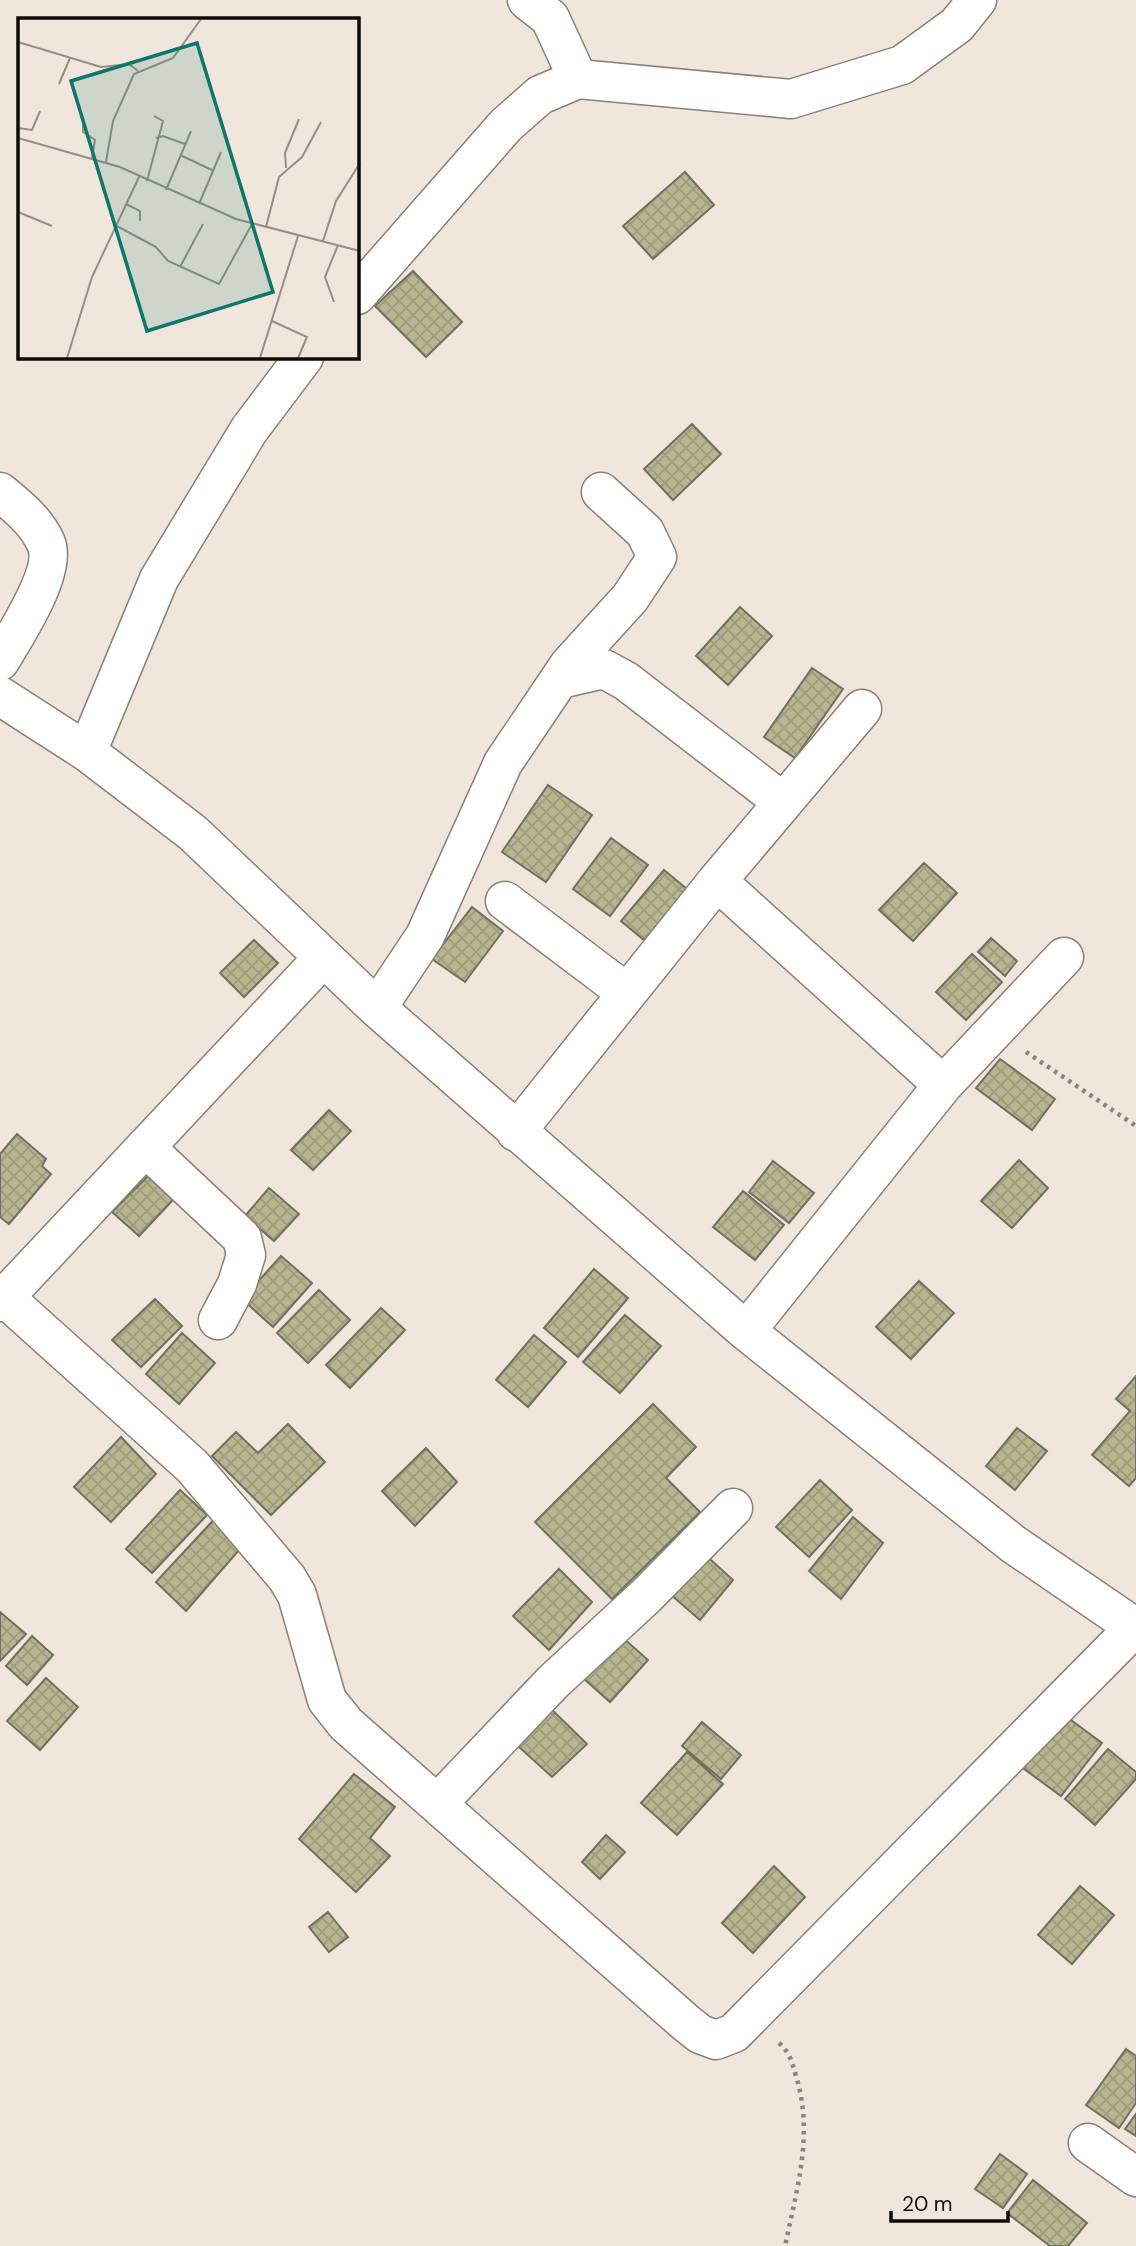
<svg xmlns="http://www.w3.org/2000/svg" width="1136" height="2246" viewBox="0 0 1136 2246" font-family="'DM Sans',sans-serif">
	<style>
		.building { fill: url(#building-cross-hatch); stroke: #717064; stroke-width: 2 }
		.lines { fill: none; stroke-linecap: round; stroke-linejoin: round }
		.minor-casing { stroke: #898076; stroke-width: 41 }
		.path { stroke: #8a847c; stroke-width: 4.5; stroke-dasharray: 3.5 5; stroke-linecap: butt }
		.minor { stroke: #fff; stroke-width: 38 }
		.inset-road { fill: none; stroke: #968f87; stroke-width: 2 }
		.view { fill: #0f766e; fill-opacity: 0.15; stroke: #0f766e; stroke-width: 3.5 }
		.inset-edge { fill: none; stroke: #0f0c08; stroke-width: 3.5 }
	</style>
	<defs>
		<pattern id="building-cross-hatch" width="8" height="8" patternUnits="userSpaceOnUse" patternTransform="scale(1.75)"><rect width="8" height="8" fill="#b8b68f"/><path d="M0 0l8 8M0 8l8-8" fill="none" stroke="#9d9b7a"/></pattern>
	</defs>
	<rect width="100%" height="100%" fill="#f0e6db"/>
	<path class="building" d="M685,172L714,205L653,259L623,226Z
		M413,271L462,322L426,357L375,306Z
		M692,424L721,454L673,500L644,469Z
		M740,607L772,636L728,685L696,656Z
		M812,668L843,689L795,758L764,737Z
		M548,785L592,815L546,882L502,852Z
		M611,838L648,865L610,916L573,889Z
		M924,863L957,893L913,941L879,910Z
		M664,870L699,899L656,950L621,921Z
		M472,907L503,931L465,982L432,959Z
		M991,938L1017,961L1005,976L978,952Z
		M254,940L278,963L244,997L220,973Z
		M972,954L1002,982L966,1020L936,992Z
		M1000,1059L1055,1099L1032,1130L976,1088Z
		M329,1110L351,1131L313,1170L291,1150Z
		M17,1134L46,1159L42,1166L51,1174L9,1224L0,1217V1154Z
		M1019,1160L1048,1188L1012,1228L981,1201Z
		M773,1161L814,1193L789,1223L749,1192Z
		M148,1176L173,1200L139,1236L112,1212Z
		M269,1188L299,1214L274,1241L245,1216Z
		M743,1191L784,1225L755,1260L713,1227Z
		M281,1256L312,1283L273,1327L242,1299Z
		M594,1269L628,1298L578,1357L544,1328Z
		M919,1281L954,1313L911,1359L876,1327Z
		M319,1290L350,1320L308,1363L277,1333Z
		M155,1299L182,1326L141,1367L112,1340Z
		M381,1308L405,1330L350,1388L326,1365Z
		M625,1315L661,1346L620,1393L583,1362Z
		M182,1333L215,1363L179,1404L146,1374Z
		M534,1335L566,1362L528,1407L496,1380Z
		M1136,1376V1478L1129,1486L1092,1455L1130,1411L1116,1399Z
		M653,1404L696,1447L666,1478L700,1512L612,1599L535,1522Z
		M288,1424L325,1462L271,1515L212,1456L236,1432L258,1453Z
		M1017,1428L1047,1451L1015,1490L986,1466Z
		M121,1437L156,1474L111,1522L74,1487Z
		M426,1448L457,1482L415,1526L382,1491Z
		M820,1480L852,1510L809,1557L776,1527Z
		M180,1490L207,1515L152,1573L126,1549Z
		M218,1515L246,1542L186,1611L156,1582Z
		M853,1517L883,1543L841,1599L809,1571Z
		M699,1549L733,1580L700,1620L663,1588Z
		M559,1569L592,1602L549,1650L513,1616Z
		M0,1612L26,1634L0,1661Z
		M613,1629L648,1660L610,1702L575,1671Z
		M32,1636L53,1655L27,1685L6,1666Z
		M46,1678L78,1707L40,1750L7,1721Z
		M544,1702L587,1744L552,1777L508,1737Z
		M1060,1712L1102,1743L1061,1796L1020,1766Z
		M702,1722L741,1755L721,1779L682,1746Z
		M1108,1749L1136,1772V1779L1095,1825L1065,1799Z
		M687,1752L723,1784L677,1835L641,1803Z
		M354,1774L395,1807L370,1838L390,1856L356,1892L299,1839Z
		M606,1835L625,1852L600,1879L582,1862Z
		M774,1866L805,1897L753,1953L722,1923Z
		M1080,1886L1114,1915L1072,1964L1038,1935Z
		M328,1912L348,1937L329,1952L309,1927Z
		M1126,2049L1136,2056V2103L1119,2128L1086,2105Z
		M1136,2114V2136L1125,2129Z
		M1000,2154L1027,2174L1003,2208L975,2189Z
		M1033,2180L1087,2223L1068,2246H1050L1007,2213Z"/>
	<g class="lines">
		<defs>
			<path id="minor" d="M527,0L550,18L578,79
				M357,295L506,125L540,95L578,79L791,99L902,65L957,25L977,0
				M0,492C18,507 36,521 46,543C58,571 14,637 0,661
				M560,679L604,669L626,681L783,802
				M0,696L87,752L193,833L377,1008L746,1331L1013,1544L1136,1628
				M87,752L159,579L249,430L304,357
				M717,881L943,1085
				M505,901L627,993
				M377,1008L425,936L503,763L569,665L630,598L657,557L645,532L601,492
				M516,1132L717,881L862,709
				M145,1147L242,1238L246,1255L237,1284L218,1320
				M4,1297L192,1466L287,1578L297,1595L327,1700L346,1724L685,2022L700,2034L716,2040L734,2033L1135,1627
				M0,1302L323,958
				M746,1331L943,1085L1064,957
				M437,1804L553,1682L646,1596L733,1508
				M1088,2143L1136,2177"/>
		</defs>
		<use href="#minor" class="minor-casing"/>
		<path class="path" d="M1026,1052L1136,1126
			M779,2043C790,2053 792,2062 796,2076C814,2134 797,2188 785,2246"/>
		<use href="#minor" class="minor"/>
	</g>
	<g transform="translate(18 18)">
		<rect width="341" height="341" fill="#f0e6db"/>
		<path class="inset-road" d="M0,24L83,49L111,46L120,53M41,66L52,40M65,105V114L77,122L74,140M0,110L14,112L22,93M0,120L102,149L218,201L342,233M138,120L145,118L167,126M162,137L194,152M88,144L95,103L116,56L155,40L183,1M268,150L267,135L281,101M129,163L145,103L136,98M148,172L173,113M108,186L122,193V203M181,186L203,134M0,194L34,208M97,207L138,229L150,243L201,266L234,206M248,209L261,159L284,139L303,104M305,223L318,183L342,145M162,249L185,206M316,284L307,259L320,227M254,303L289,319L280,340M49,340L74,259L121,159M242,340L280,218"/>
		<path class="view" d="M179,25L255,274L129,313L53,63Z"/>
		<rect width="341" height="341" class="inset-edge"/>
	</g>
	<path d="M891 2211v10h117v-10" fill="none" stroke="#0f0c08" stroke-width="3.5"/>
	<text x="902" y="2211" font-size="21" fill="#0f0c08" stroke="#f0e6db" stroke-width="5" paint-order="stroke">20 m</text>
</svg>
